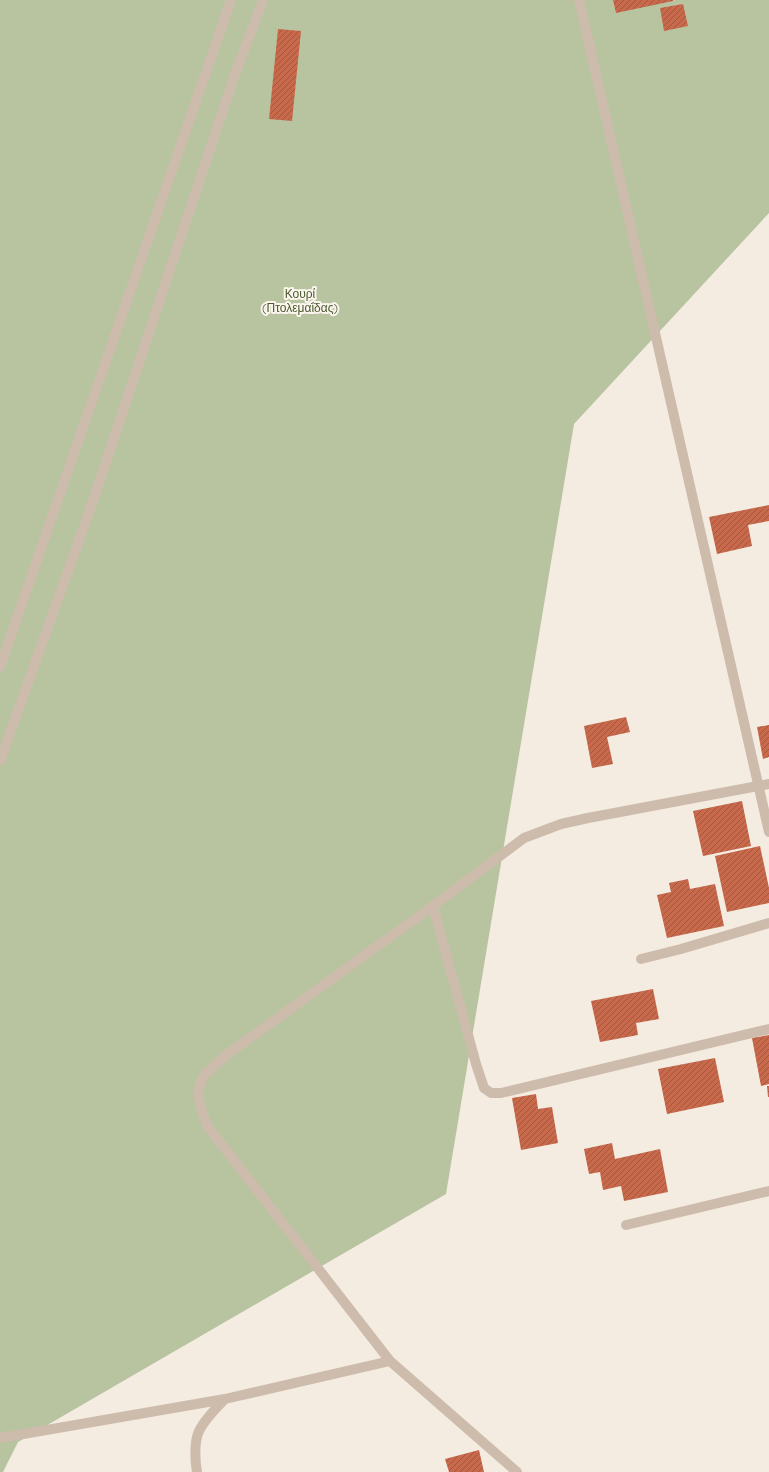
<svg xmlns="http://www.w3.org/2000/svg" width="769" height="1472" viewBox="0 0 769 1472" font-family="Quicksand,sans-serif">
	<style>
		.park { fill: #b8c4a0 }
		.building { fill: url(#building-hatch) }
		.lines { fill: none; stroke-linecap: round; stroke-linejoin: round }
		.minor { stroke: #cdbbac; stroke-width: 10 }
		.labels { text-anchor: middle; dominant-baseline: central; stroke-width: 4; stroke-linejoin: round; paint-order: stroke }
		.park-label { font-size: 12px; fill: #4a5a2e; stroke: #fbf5ee }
	</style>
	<defs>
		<pattern id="building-hatch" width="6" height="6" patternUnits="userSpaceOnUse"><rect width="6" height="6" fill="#c8694b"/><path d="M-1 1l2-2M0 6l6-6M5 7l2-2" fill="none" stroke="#a4573f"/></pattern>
	</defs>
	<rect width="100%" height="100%" fill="#f4ebe1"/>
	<path class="park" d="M0,0H769V213L574,424L446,1194L18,1442L3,1472H0Z"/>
	<path class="building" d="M613,0H673V1L616,13Z
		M683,4L688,26L664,31L660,8Z
		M278,29L301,31L292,121L269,119Z
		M769,505V521L748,525L752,546L717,554L709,517Z
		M626,717L630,732L607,737L613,764L592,768L584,726Z
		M769,725V757L763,759L757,727Z
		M742,801L751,846L703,856L693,811Z
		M760,846L769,888V903L727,912L715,856Z
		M688,879L690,889L715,884L724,926L667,938L657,895L671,892L669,883Z
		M653,989L659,1019L636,1023L638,1035L600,1042L591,1001Z
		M769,1035V1084L761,1086L752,1038Z
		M715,1058L724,1102L667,1114L658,1069Z
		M767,1086H769V1097H768Z
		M536,1094L538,1109L552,1107L558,1143L521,1150L512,1098Z
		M612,1143L615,1159L660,1149L668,1192L624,1201L621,1186L603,1190L600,1172L589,1174L584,1149Z
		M479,1450L484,1472H449L445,1459Z"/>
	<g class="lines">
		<path class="minor" d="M579,0L769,832
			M0,667L231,0
			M0,761L92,504L234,77L263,0
			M433,906L476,1064L484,1088L491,1093H501L769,1029
			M641,959L681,949L769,923
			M626,1225L769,1191
			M0,1438L225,1399
			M197,1472C195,1461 194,1442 199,1431C205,1419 216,1408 225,1399L390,1361
			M517,1472L390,1361L208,1127C201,1110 193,1093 204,1076C209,1069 219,1062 225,1056L433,906L524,838L561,824L588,818L769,784"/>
	</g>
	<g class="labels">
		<g class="park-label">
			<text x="300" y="293">Κουρί<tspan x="300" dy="14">(Πτολεμαΐδας)</tspan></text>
		</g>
	</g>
</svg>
